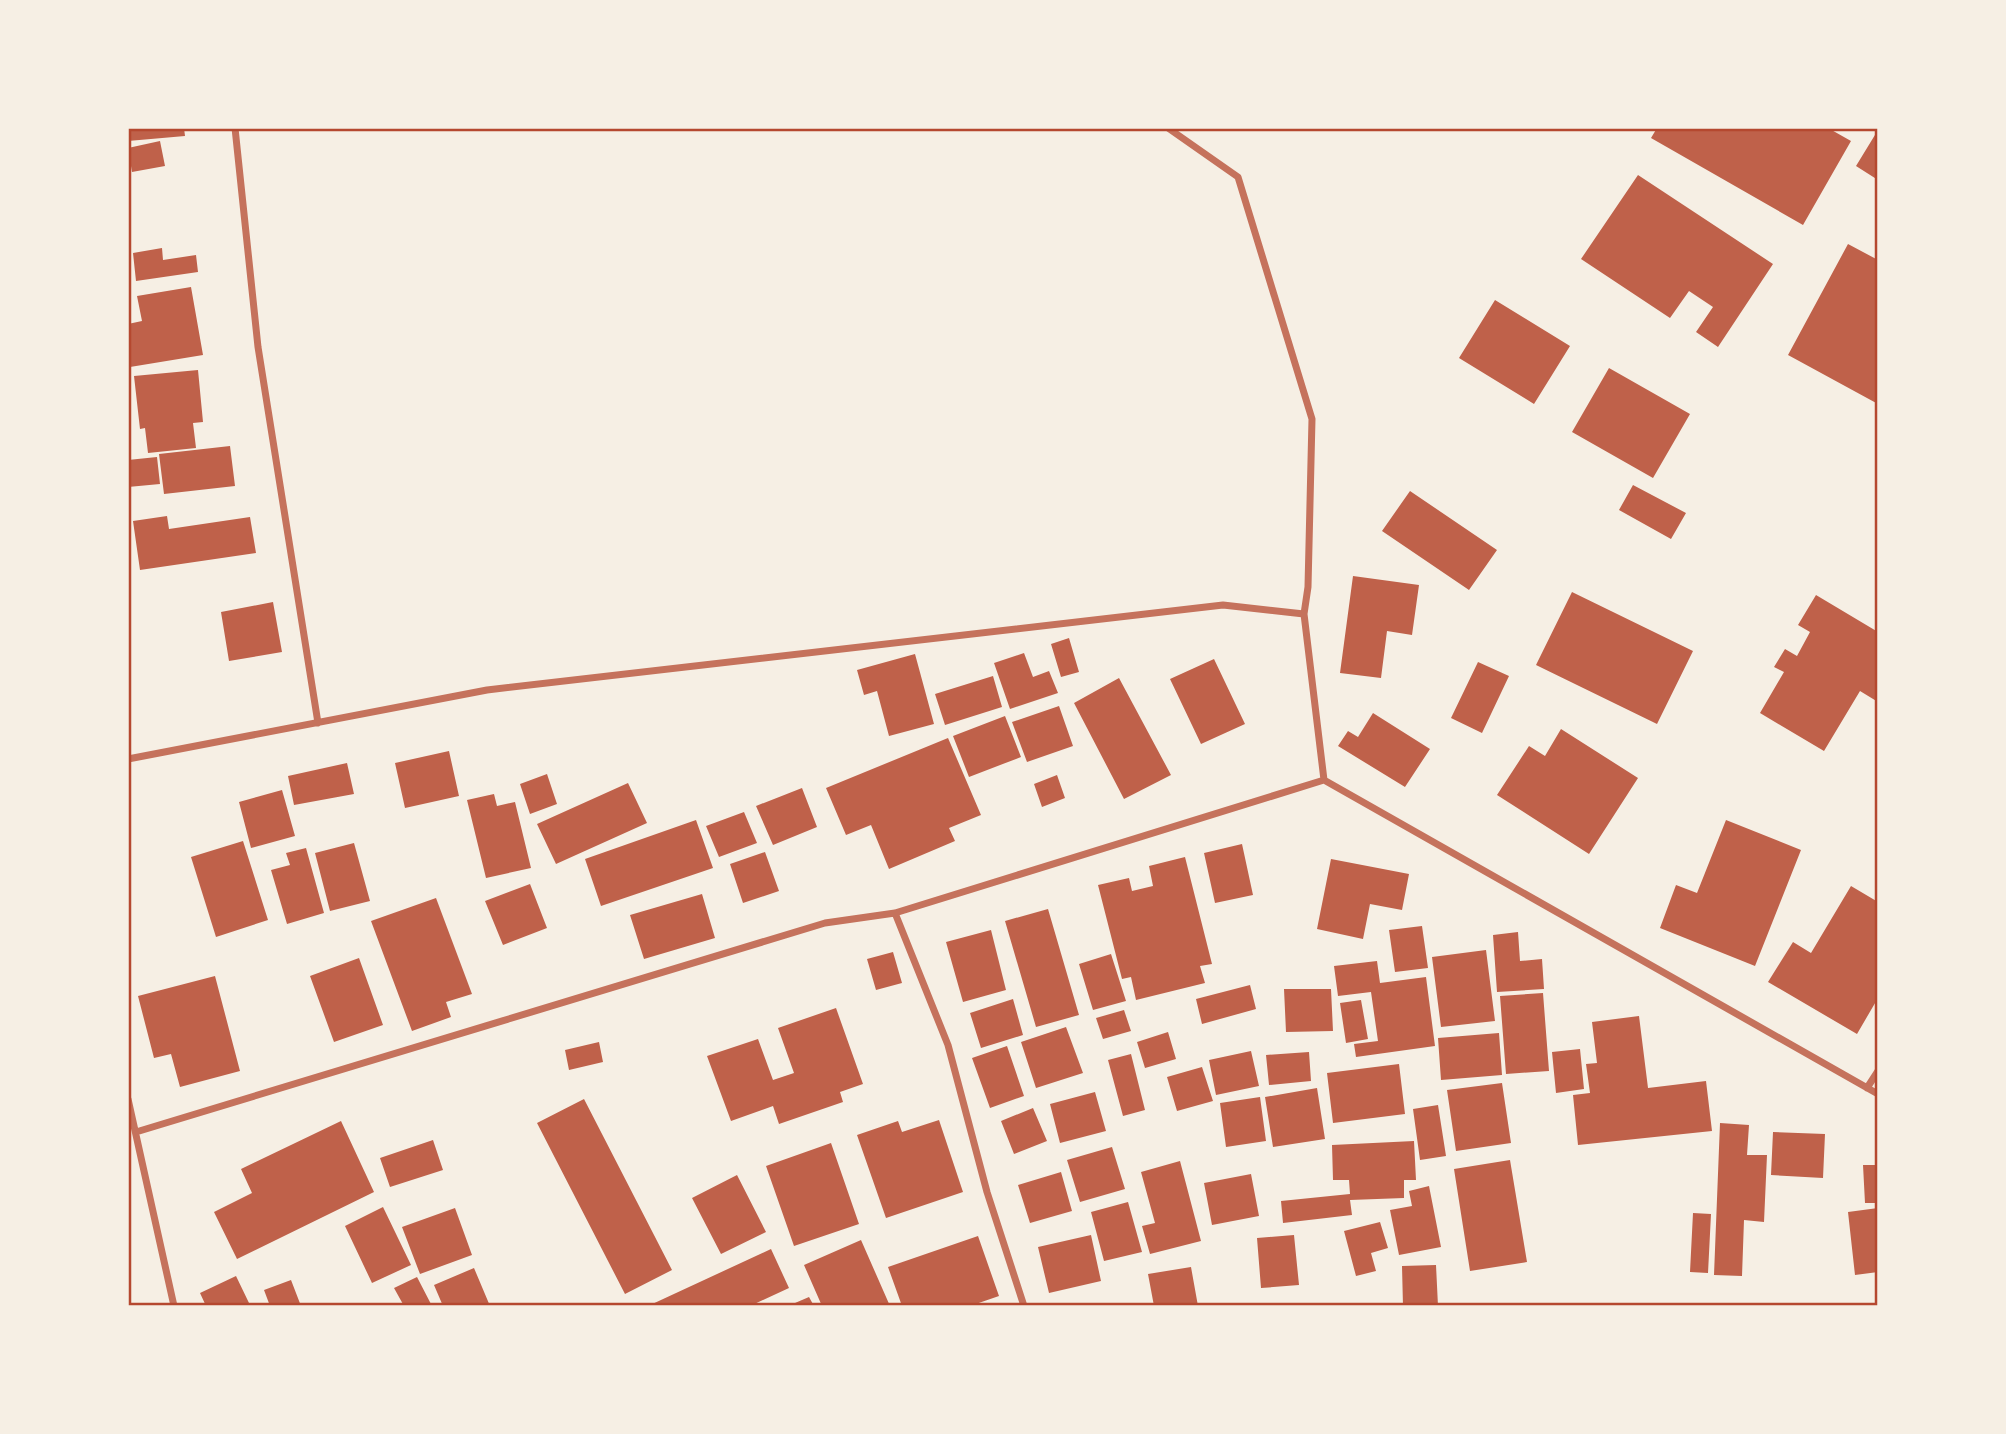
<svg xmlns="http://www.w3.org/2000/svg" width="2006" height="1434" viewBox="0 0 2006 1434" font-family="Raleway,sans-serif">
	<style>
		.building { fill: #bf614a }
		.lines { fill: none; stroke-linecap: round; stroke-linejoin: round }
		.minor { stroke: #c5725c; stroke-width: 7 }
		.neatline { fill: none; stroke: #b5482f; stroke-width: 2.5 }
	</style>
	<rect width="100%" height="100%" fill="#f6efe4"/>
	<path class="building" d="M128,128H184L185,136L128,141Z
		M1657,128H1828L1851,141L1803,225L1651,138Z
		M1878,130V180L1856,166Z
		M160,141L165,166L132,172L128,148Z
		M1638,175L1773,264L1718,347L1696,332L1713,307L1689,291L1670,318L1581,259Z
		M1848,244L1878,260V404L1788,355Z
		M162,248L163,260L196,255L198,272L136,281L133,253Z
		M191,287L203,355L130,367L128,324L142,321L137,296Z
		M1495,300L1570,346L1534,404L1459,358Z
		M1609,368L1690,414L1653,478L1572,432Z
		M198,370L203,422L193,423L196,448L148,453L145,428L140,429L134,376Z
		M230,446L235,486L164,494L159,454Z
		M157,457L160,484L128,487V460Z
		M1633,485L1686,513L1671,539L1619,510Z
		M1410,491L1497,550L1469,590L1382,531Z
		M167,516L169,529L250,517L256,553L140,570L133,521Z
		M1353,576L1419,585L1412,635L1387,631L1381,678L1340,673Z
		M1572,592L1693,651L1657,724L1536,665Z
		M1816,595L1878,632V702L1860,691L1824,751L1760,713L1784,672L1774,667L1785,649L1797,656L1810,632L1798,625Z
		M273,602L282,652L229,661L221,612Z
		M1069,638L1079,672L1061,677L1051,644Z
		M1024,653L1033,677L1049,671L1058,693L1010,709L994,663Z
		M915,654L934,724L889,736L877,691L864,695L857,670Z
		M1214,659L1245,724L1201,744L1170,679Z
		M1478,662L1509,676L1482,733L1451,718Z
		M993,676L1002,707L945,725L935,694Z
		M1119,678L1171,775L1124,799L1074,703Z
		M1059,706L1073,746L1027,762L1012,722Z
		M1373,713L1430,749L1405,787L1338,746L1348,731L1358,737Z
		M1005,716L1021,757L969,777L953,736Z
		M1561,729L1638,778L1589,854L1497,795L1529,746L1545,756Z
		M948,738L981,815L949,828L955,841L889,869L871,825L846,835L826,788Z
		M449,751L459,796L405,808L395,763Z
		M347,763L354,794L294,805L288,776Z
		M547,774L557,804L530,814L520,784Z
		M1057,775L1065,798L1042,807L1034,784Z
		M628,783L647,823L556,864L537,824Z
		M802,788L817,827L773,845L756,806Z
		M282,790L295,836L251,848L239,802Z
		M494,794L497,806L515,802L531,868L486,878L467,800Z
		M744,812L757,843L719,857L706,826Z
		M696,820L713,868L601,906L585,859Z
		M1726,820L1801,850L1755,966L1660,928L1676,885L1697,893Z
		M243,841L268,920L216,937L191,857Z
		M354,843L370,901L330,911L315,853Z
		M1242,844L1253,895L1215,903L1204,853Z
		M306,848L324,913L287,924L271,870L290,865L286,853Z
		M765,852L779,891L743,903L730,864Z
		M1185,857L1212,964L1200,966L1205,983L1136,1000L1131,977L1122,979L1098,885L1129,878L1132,891L1153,886L1149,866Z
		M1331,859L1409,874L1402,910L1370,904L1363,939L1317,929Z
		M530,884L547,928L503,945L485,901Z
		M1851,886L1878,902V998L1857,1034L1768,982L1793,942L1811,953Z
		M702,894L715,938L644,959L630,915Z
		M436,898L472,994L446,1002L451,1017L412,1031L371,921Z
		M1048,909L1079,1015L1036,1027L1005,921Z
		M1422,926L1428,968L1395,972L1389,930Z
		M991,930L1006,990L963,1002L946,942Z
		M1518,932L1520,961L1542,959L1544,989L1497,992L1493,935Z
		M1486,950L1495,1021L1441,1027L1432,957Z
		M893,952L902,983L876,990L867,959Z
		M1111,954L1126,1001L1093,1010L1079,964Z
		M359,958L383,1025L334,1042L310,976Z
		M1377,961L1380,983L1426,977L1435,1046L1356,1057L1354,1044L1378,1041L1371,992L1338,996L1334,966Z
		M215,976L240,1071L180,1087L171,1054L154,1058L138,996Z
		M1250,985L1256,1009L1202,1024L1196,999Z
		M1284,989H1331L1333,1031L1286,1032Z
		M1543,993L1549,1071L1506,1074L1500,996Z
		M1013,999L1023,1035L981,1048L970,1013Z
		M1361,1000L1368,1039L1346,1043L1340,1003Z
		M836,1008L863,1084L840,1092L843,1102L779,1124L773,1106L731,1121L707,1056L758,1039L773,1080L794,1073L778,1028Z
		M1124,1010L1131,1031L1103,1039L1096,1018Z
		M1639,1016L1648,1088L1706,1081L1712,1131L1578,1145L1573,1095L1590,1093L1586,1064L1597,1063L1592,1022Z
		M1066,1027L1083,1073L1036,1088L1021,1042Z
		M1168,1032L1176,1059L1145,1068L1137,1042Z
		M1499,1033L1502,1075L1441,1080L1438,1038Z
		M599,1042L603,1062L569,1070L565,1050Z
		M1007,1046L1024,1096L990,1108L972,1058Z
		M1580,1049L1584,1089L1556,1093L1552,1052Z
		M1251,1051L1259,1086L1216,1095L1209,1060Z
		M1309,1052L1311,1081L1269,1085L1266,1055Z
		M1131,1054L1145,1110L1123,1116L1108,1060Z
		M1399,1064L1405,1114L1333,1123L1327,1073Z
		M1202,1067L1213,1101L1177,1111L1167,1077Z
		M1502,1083L1511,1143L1456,1151L1447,1090Z
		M1317,1088L1325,1139L1273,1147L1265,1097Z
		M1095,1092L1106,1131L1060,1143L1050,1104Z
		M1260,1097L1266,1141L1226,1147L1220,1103Z
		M584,1099L672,1270L625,1294L537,1123Z
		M1438,1105L1446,1156L1420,1160L1413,1109Z
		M1033,1108L1047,1141L1014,1154L1001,1121Z
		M939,1120L963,1192L886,1218L857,1135L898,1121L902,1132Z
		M341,1121L374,1192L237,1259L214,1212L252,1193L241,1169Z
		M1720,1123L1749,1125L1747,1155H1767L1764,1222L1744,1220L1742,1276L1714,1275Z
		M1773,1132L1825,1134L1823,1178L1771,1175Z
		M433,1140L443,1170L390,1187L380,1158Z
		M1414,1141L1416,1180H1404V1198L1350,1200L1352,1215L1283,1223L1281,1201L1350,1194L1349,1180H1333L1332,1145Z
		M831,1143L859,1224L794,1246L766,1166Z
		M1112,1147L1125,1189L1080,1202L1067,1160Z
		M1510,1160L1527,1262L1470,1271L1454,1169Z
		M1180,1161L1201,1241L1150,1254L1142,1226L1155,1223L1141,1172Z
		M1863,1165H1878V1203H1865Z
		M1061,1172L1072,1211L1030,1223L1018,1185Z
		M1251,1174L1259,1216L1212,1225L1204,1183Z
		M737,1175L766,1232L721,1254L692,1198Z
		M1429,1186L1441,1247L1399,1255L1390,1210L1412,1206L1409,1191Z
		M1128,1202L1142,1252L1104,1261L1091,1212Z
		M383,1207L411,1265L372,1283L345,1226Z
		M455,1208L472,1255L420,1274L402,1227Z
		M1878,1208V1272L1855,1275L1848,1212Z
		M1693,1213L1711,1214L1708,1273L1690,1272Z
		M1380,1222L1388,1248L1371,1253L1376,1271L1356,1276L1344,1231Z
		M1091,1235L1101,1281L1049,1293L1038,1247Z
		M1294,1235L1299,1285L1261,1288L1257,1238Z
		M978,1236L999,1296L970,1306H902L888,1267Z
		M861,1240L890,1306H822L804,1265Z
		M771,1249L789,1288L750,1306H648Z
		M1436,1265L1438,1306H1403L1402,1266Z
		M1191,1267L1198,1306H1154L1148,1274Z
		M474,1268L490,1306H443L434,1285Z
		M236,1276L249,1303L241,1306H206L200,1293Z
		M417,1277L432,1306H404L394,1288Z
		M291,1280L301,1306H270L264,1290Z
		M809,1297L814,1306H788Z"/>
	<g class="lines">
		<path class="minor" d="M235,128L258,347L318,723
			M1168,128L1238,177L1312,419L1308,587L1304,614
			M128,759L487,690L1223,605L1304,614L1324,780L1878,1094
			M895,913L948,1045L987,1192L1024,1306
			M1867,1088L1878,1071
			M128,1099L174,1306
			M136,1132L825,923L895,913L1324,780"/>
	</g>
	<rect width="2006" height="1434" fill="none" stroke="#f6efe4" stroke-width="259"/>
	<rect x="130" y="130" width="1746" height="1174" class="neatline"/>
</svg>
